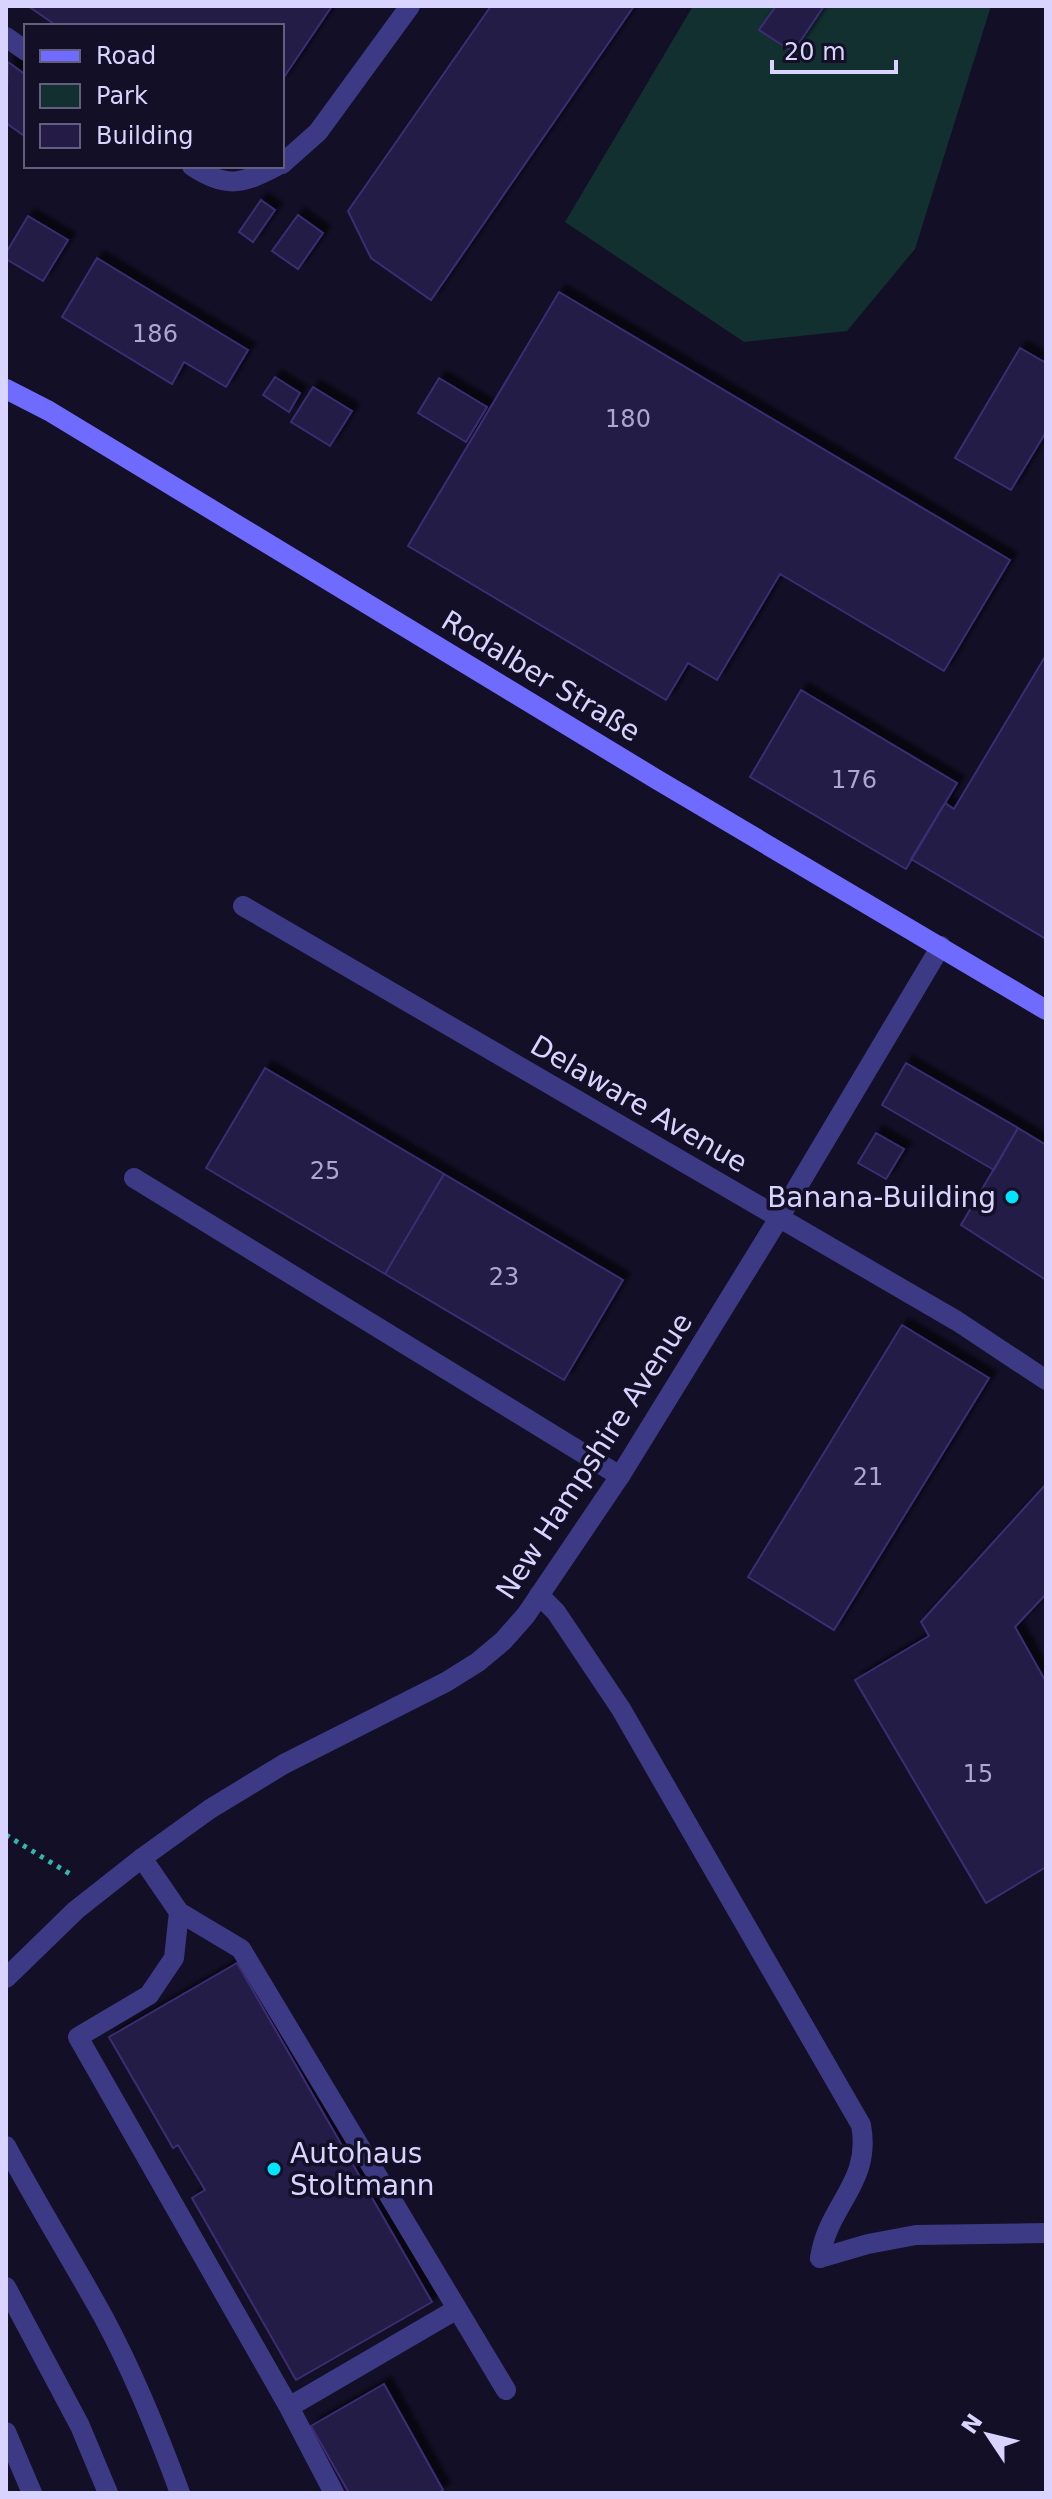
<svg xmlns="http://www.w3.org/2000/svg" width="1052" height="2499" viewBox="0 0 1052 2499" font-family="'DejaVu Sans',sans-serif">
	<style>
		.green { fill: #12302f }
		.building { fill: #241b47; stroke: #3b2d73; stroke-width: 2; filter: url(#shadow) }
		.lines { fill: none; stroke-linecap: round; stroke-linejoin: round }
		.path { stroke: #2fb8b0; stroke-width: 5; stroke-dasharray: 4 6; stroke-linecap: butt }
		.lane { stroke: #3d3a85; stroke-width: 20 }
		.street { stroke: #3d3a85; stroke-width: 20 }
		.secondary { stroke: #6f6bff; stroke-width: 20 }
		.poi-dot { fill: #00e5ff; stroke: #130f26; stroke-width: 3 }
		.labels { text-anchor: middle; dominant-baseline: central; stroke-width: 7; stroke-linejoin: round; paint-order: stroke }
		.number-label { font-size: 24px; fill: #aca6d1 }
		.street-label { font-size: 28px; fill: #d9d4ff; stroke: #130f26 }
		.poi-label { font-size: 28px; fill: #d9d4ff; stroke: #130f26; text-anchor: end }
	</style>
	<defs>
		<filter id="shadow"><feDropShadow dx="7" dy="-7" stdDeviation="2" flood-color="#0009"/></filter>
	</defs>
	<rect width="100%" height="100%" fill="#130f26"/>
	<path class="green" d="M693,6H991L915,249L847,331L744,342L565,222Z"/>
	<path class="building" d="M28,6H332L282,80V26H57Z
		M491,6H634L431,300L371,258L348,211Z
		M776,6H824L793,52L759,30Z
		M8,62L26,75V137L6,123Z
		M261,200L275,210L253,242L239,232Z
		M298,215L323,233L298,269L272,251Z
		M28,216L68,240L43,281L6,259V253Z
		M97,258L248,350L226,387L184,362L172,384L62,317Z
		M559,292L1010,560L944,671L780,574L717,680L688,663L666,700L408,546Z
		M1020,348L1046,363V432L1011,490L955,458Z
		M275,377L300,393L289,412L263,395Z
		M439,378L487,407L466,442L418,413Z
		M313,387L352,411L330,446L291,422Z
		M1046,655V939L911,859L945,803L954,809Z
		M801,690L957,783L906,869L750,777Z
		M906,1063L1018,1128L994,1170L882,1105Z
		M265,1068L444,1174L385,1274L206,1168Z
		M1018,1128L1046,1145V1280L961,1225Z
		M876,1133L904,1149L886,1179L858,1163Z
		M444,1174L623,1280L564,1380L385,1274Z
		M902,1325L989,1378L834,1630L748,1577Z
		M1046,1484V1594L1015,1627L1046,1682V1867L986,1903L855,1680L929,1636L921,1622Z
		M237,1963L432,2302L296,2380L192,2198L205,2190L178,2145L173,2148L109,2037Z
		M384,2384L443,2490L438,2493H349L311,2426Z"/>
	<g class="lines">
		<path class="path" d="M6,1835L70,1874"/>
		<path class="lane" d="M6,37L26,51
			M282,164L318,132L410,6
			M192,166C226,189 243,184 277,166
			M134,1178L620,1476
			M539,1595L556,1612L621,1709L861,2125C872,2183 828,2204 820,2258
			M142,1858L179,1912L241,1949L506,2390
			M179,1912L174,1958L149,1995L78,2037L289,2407L457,2309
			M6,2146C37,2204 72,2260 104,2318C134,2374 158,2433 180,2493
			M6,2287L80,2426L108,2493
			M289,2407L334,2493"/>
		<path class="street" d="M243,906L957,1321L1046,1380
			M6,1978L76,1910L142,1858L210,1809L284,1764L446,1682L478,1662L503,1641L526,1615L620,1476L779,1218L941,946
			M820,2258L868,2244L916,2235L1046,2233
			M6,2432L32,2493"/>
		<path class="secondary" d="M6,389L49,411L656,779L1046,1010"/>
	</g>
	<g class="poi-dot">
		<circle cx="1012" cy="1197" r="8"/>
		<circle cx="274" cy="2169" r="8"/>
	</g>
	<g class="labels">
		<g class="number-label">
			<text x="155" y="334">186</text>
			<text x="628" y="419">180</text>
			<text x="854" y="780">176</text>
			<text x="325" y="1171">25</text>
			<text x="504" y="1277">23</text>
			<text x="868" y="1477">21</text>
			<text x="978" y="1774">15</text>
		</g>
		<g class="street-label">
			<text transform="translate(541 676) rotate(31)">Rodalber Straße</text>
			<text transform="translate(639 1104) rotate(30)">Delaware Avenue</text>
			<text transform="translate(594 1456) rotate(-57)">New Hampshire Avenue</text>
		</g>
		<g class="poi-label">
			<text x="996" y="1197">Banana-Building</text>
			<text x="290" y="2153" text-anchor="start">Autohaus<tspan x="290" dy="32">Stoltmann</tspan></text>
		</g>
	</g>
	<rect width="1052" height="2499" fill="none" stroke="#d9d4ff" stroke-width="16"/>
	<rect x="24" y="24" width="260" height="144" fill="#130f26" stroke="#625e7d" stroke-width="2"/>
	<rect x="40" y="50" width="40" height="12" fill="#6f6bff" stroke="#625e7d" stroke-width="2"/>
	<text x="96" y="64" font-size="24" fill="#d9d4ff">Road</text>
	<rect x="40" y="84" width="40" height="24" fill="#12302f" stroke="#625e7d" stroke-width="2"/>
	<text x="96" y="104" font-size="24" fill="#d9d4ff">Park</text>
	<rect x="40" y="124" width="40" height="24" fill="#241b47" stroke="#625e7d" stroke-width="2"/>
	<text x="96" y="144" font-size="24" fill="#d9d4ff">Building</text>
	<g transform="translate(988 2435) rotate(305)" stroke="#130f26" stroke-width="6" paint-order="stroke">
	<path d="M0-6L14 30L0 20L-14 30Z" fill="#d9d4ff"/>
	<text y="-12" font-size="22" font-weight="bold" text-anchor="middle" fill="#d9d4ff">N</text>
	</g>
	<path d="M772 60v12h124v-12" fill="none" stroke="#d9d4ff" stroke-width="4"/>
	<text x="784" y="60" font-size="24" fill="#d9d4ff" stroke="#130f26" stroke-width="6" paint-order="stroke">20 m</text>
</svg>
